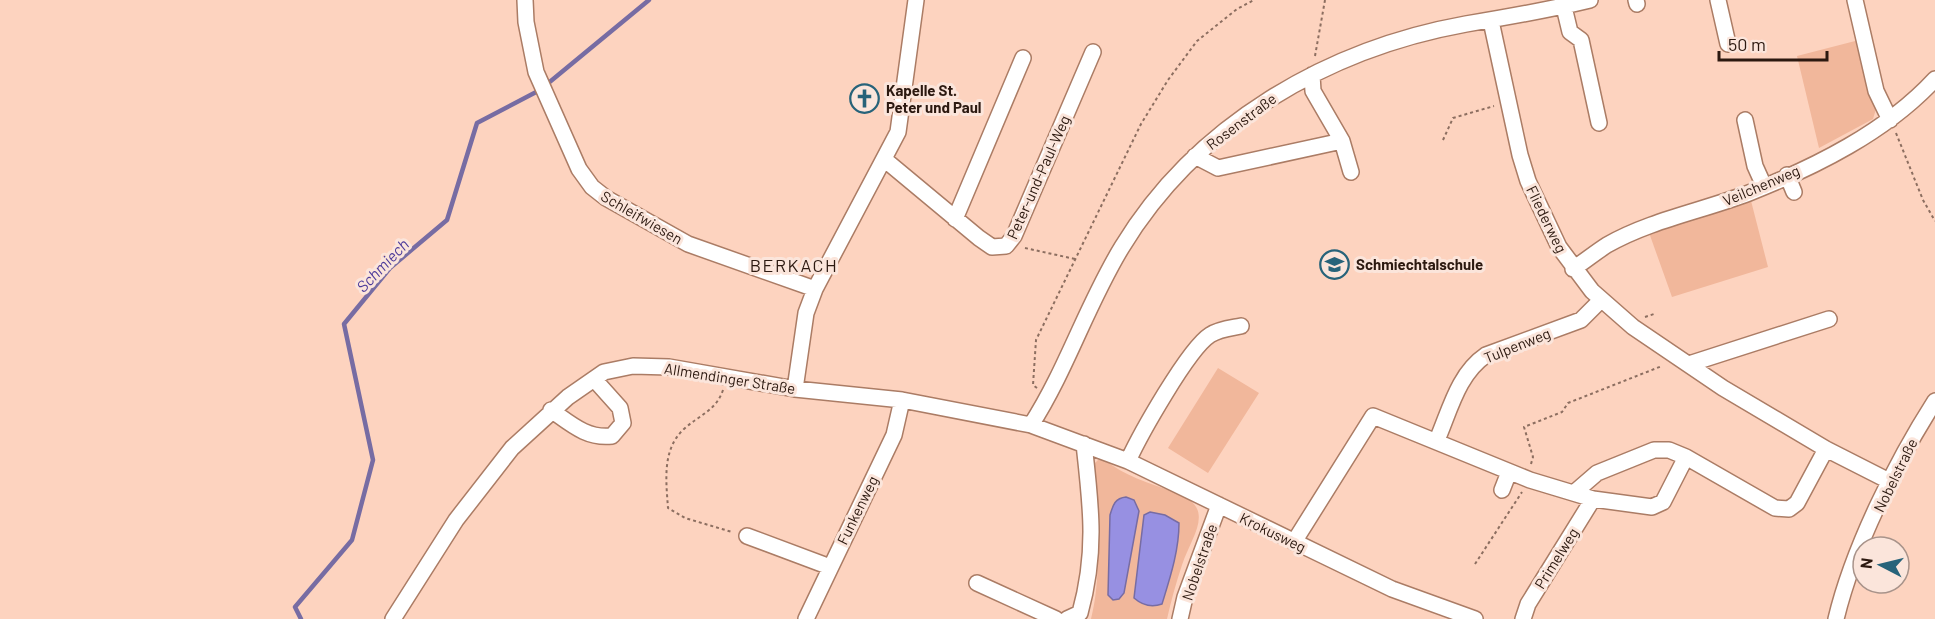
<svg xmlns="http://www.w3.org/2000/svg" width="1935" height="619" viewBox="0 0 1935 619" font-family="Barlow,sans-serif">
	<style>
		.green { fill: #f1b79b }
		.water { fill: #9790e2; stroke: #776ca3; stroke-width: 1.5 }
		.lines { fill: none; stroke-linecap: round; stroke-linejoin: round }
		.stream { stroke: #776ca3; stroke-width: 4.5 }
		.minor-casing { stroke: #ab7c65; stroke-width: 18 }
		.path { stroke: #8c6e60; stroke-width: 2; stroke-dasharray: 3 3; stroke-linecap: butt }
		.minor { stroke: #fff; stroke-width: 15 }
		.labels { text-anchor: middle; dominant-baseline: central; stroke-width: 6; stroke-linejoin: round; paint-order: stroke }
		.poi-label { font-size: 15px; font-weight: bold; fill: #2c1910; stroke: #fbe5db; text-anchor: start }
		.street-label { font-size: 15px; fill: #2c1910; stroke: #fbe5db }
		.water-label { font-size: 16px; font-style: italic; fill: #4c3a9a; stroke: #fbe5db }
		.quarter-label { font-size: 18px; letter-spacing: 1.5px; fill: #2c1910; stroke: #fbe5db }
	</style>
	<rect width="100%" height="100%" fill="#fdd3bf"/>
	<path class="green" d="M1859,40L1876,109L1873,119L1819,148L1797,56Z
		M1749,193L1768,267L1672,297L1647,227Z
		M1218,368L1259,393L1208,473L1168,448Z
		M1098,460H1105C1123,475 1150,484 1172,491C1219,507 1192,534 1182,565C1176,583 1171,601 1167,619H1091C1103,571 1096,520 1093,470L1094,464Z"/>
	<path class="water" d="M1126,497L1134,500L1139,511L1124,593L1119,599L1113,600L1108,595L1110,515C1113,505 1115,498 1126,497Z
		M1150,512L1165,515L1179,523C1179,551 1170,578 1162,604C1151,608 1142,605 1134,598L1144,515Z"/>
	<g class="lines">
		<path class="stream" d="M546,85L649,0
			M301,619L295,607L352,540L373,460L344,324L390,268L447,220L477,123L540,90"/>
		<defs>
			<path id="minor" d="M525,0L526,22L536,72L579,169L592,187L606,198L688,244L815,289
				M1636,0L1637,4
				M1718,0L1728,44
				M1855,0L1876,91L1890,120
				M1564,7L1570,32L1581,40L1599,123
				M1491,21L1520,155L1528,181L1559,247L1592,291L1633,327L1723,388L1826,449L1889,481
				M1312,75L1313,91L1342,141L1351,172
				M1745,120L1755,166L1764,186
				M1195,156L1218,168L1342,141
				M884,159L979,238L992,247L1006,246L1014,236L1093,52
				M1787,175L1794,192
				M955,219L1023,58
				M1573,269C1585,261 1596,252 1607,245C1651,220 1702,211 1749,193C1815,167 1886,132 1935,79
				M1689,364L1829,319
				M795,389L806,313L815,289L898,132L916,0
				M551,410C571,424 587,439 612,436L623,423L620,408L594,379
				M1031,425C1067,369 1087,304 1122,247C1196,125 1327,49 1466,24C1508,17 1549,10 1590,0
				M1437,440C1450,410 1458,374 1486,355L1581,320L1601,300
				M1128,461C1140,435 1188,349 1210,335C1219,329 1231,328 1241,326
				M1502,490L1509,472
				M1575,492L1597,473L1654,450H1669L1686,457
				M747,536L830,567
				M1294,542L1373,416L1530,480L1593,499L1652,507L1663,502L1686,457L1775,508L1789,509L1797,503L1826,449
				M977,583L1056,619
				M393,619L456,520L512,448L568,397L604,372L633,366L669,367L795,389L902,400L1031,425L1128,461L1392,589L1475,619
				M806,619L894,435L902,400
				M1067,619L1080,613C1097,552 1091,506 1084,444
				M1180,619L1185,597L1219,505
				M1523,619L1528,604L1593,499
				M1836,619C1853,548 1896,462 1935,401"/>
		</defs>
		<use href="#minor" class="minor-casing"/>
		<path class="path" d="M1315,56L1325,0
			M1896,133L1923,200L1935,221
			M1443,140L1453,118L1494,106
			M1025,248L1075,259
			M1645,317L1654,314
			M1037,388L1033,385L1036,340L1141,124L1168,80L1197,41L1237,9L1254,0
			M723,390C716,411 699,415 684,429C662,449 666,480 668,508L685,518L732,532
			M1531,464L1533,457L1524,427L1562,412L1568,403L1662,366
			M1475,564L1522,492"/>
		<use href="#minor" class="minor"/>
	</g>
	<defs>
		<symbol id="church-ring" viewBox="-11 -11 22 22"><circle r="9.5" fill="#fbe5db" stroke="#27637a" stroke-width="1.5"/><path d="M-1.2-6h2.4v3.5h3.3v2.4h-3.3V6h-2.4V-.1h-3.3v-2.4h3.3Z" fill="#27637a"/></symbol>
		<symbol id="school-ring" viewBox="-11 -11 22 22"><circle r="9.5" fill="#fbe5db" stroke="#27637a" stroke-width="1.5"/><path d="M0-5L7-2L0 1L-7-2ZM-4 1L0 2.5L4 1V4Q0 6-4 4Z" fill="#27637a"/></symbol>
	</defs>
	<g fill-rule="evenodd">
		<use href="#church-ring" x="848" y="82" width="33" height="33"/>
		<use href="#school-ring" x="1318" y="248" width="33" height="33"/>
	</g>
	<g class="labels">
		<g class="poi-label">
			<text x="886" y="90">Kapelle St.<tspan x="886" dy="17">Peter und Paul</tspan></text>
			<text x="1356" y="264">Schmiechtalschule</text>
		</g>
		<g class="street-label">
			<text transform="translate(1241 121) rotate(-37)">Rosenstraße</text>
			<text transform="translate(1038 177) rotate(-66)">Peter-und-Paul-Weg</text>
			<text transform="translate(1761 185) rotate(-23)">Veilchenweg</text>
			<text transform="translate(642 217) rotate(30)">Schleifwiesen</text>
			<text transform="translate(1547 219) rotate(64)">Fliederweg</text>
			<text transform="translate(1517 345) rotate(-22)">Tulpenweg</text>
			<text transform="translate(730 378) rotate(9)">Allmendinger Straße</text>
			<text transform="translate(1895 475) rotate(-64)">Nobelstraße</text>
			<text transform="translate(857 510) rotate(-64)">Funkenweg</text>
			<text transform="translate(1273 532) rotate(26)">Krokusweg</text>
			<text transform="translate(1556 558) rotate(-58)">Primelweg</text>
			<text transform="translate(1199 562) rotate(-71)">Nobelstraße</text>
		</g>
		<g class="water-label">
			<text transform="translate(382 265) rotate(-46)">Schmiech</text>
		</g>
		<g class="quarter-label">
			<text x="794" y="265">BERKACH</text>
		</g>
	</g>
	<g transform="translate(1881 565) rotate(277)"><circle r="28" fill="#fbe5db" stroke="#a8938a" stroke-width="1.5"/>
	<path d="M0-4.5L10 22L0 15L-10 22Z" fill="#27637a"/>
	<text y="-9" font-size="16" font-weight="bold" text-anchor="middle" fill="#2c1910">N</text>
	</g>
	<path d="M1719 51v9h108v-9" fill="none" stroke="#2c1910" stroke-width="3"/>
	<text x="1728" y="51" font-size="18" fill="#2c1910" stroke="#fbe5db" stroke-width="4.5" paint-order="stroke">50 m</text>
</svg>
